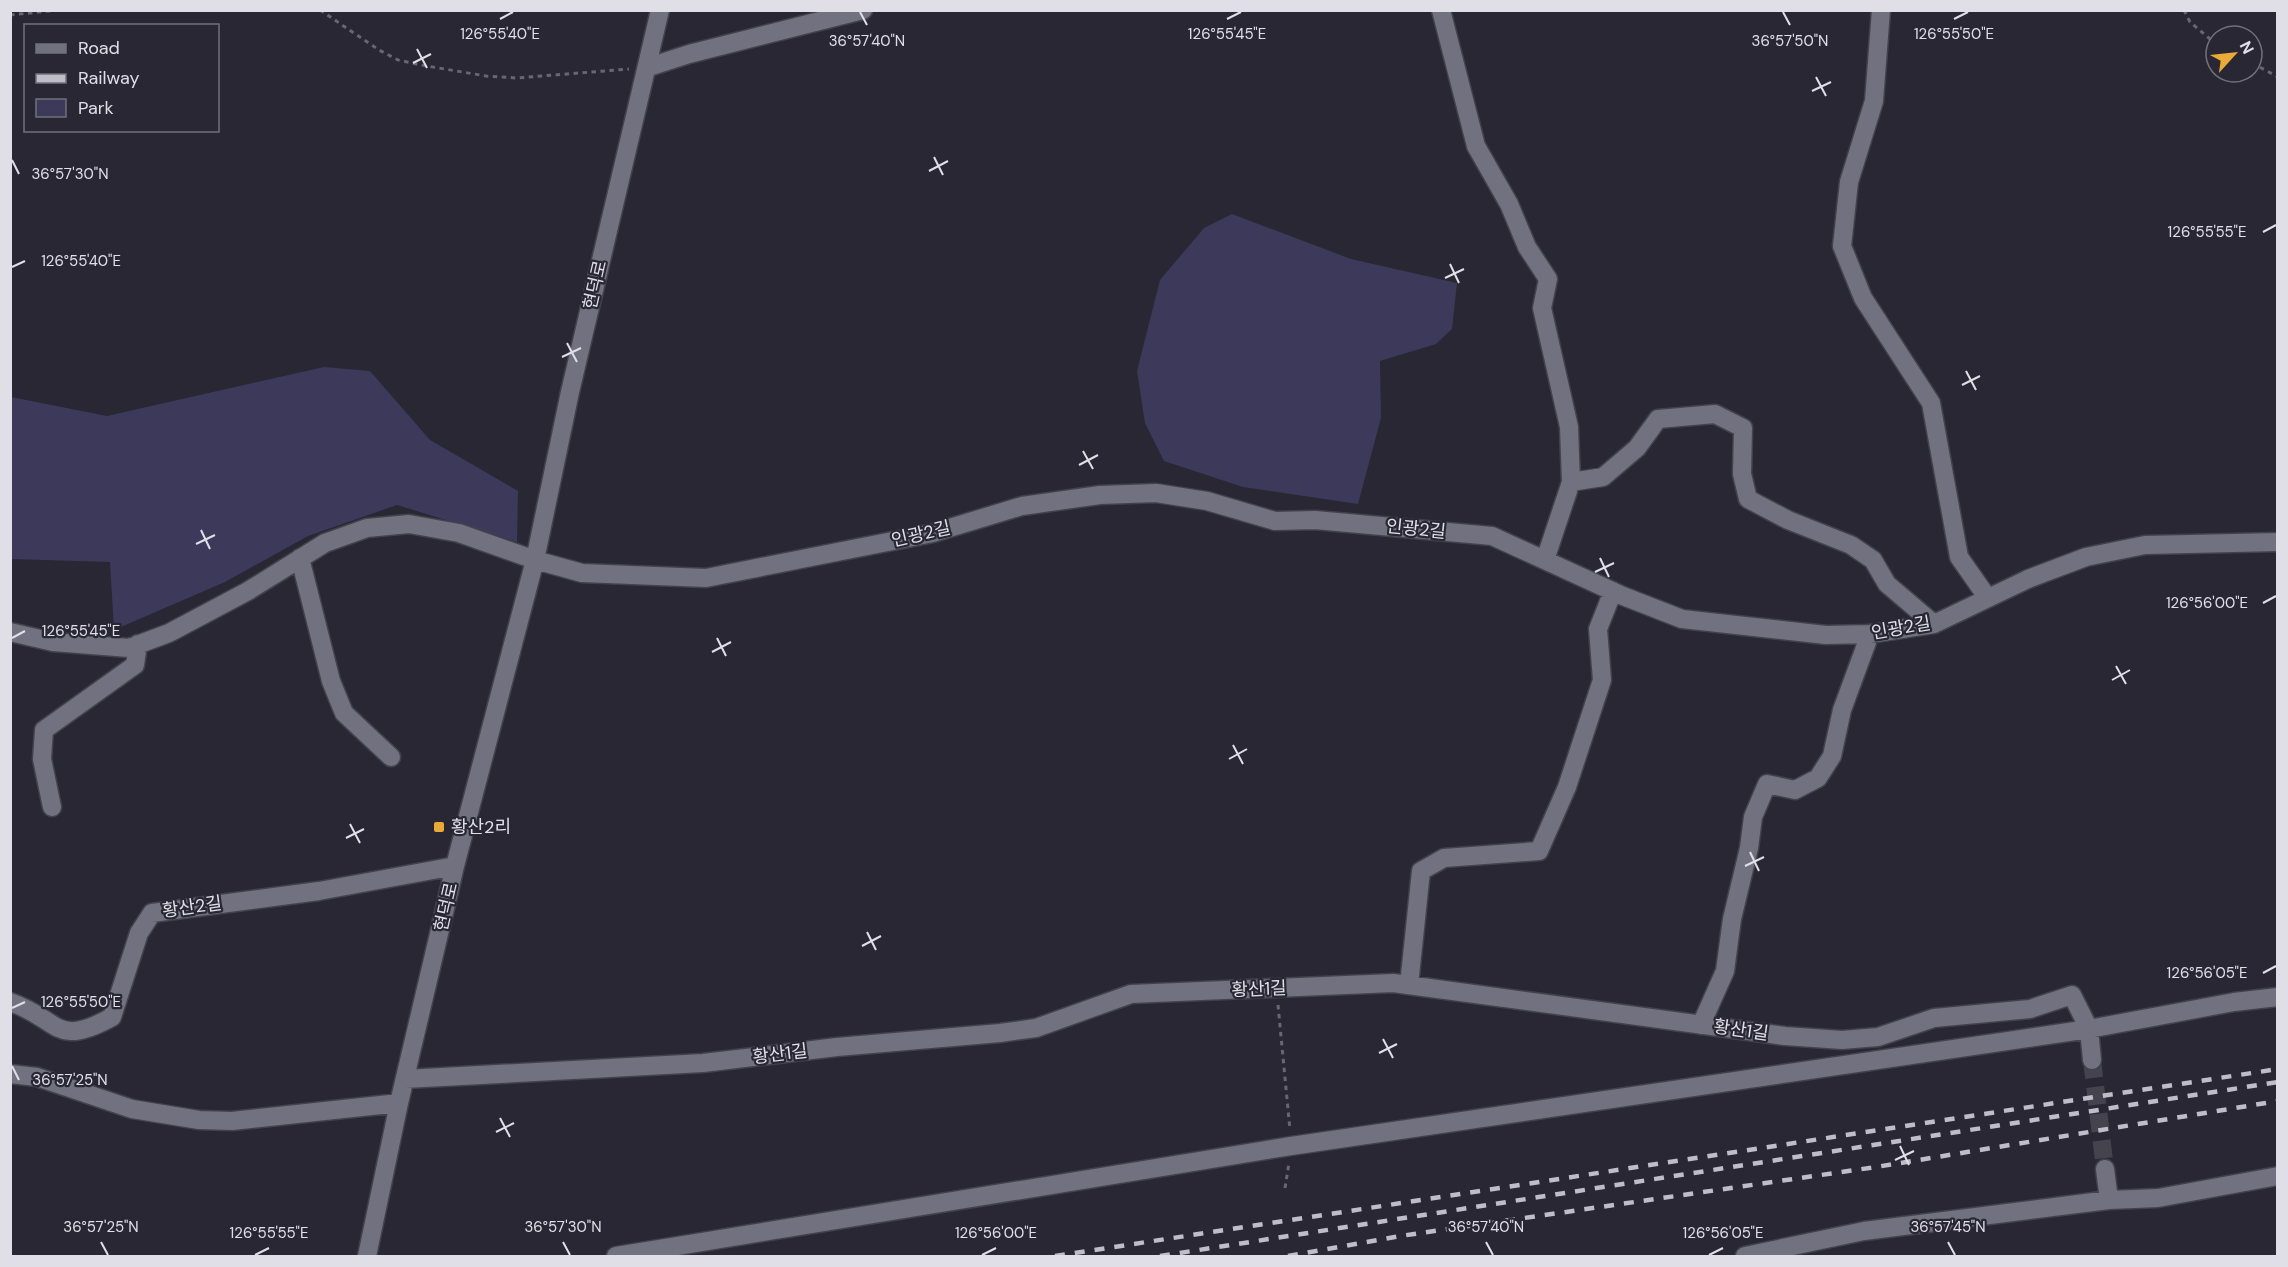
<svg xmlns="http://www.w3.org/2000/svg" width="2288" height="1267" viewBox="0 0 2288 1267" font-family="'DM Sans','Noto Sans KR',sans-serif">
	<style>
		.green { fill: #3d395a }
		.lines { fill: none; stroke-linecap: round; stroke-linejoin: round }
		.minor-tunnel { stroke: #44434e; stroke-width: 18; stroke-dasharray: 18 9; stroke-linecap: butt }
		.minor-casing { stroke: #43424c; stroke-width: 21 }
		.path { stroke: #676671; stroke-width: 3; stroke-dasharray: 4.5 4.5; stroke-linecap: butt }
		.minor { stroke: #71717f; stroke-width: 18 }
		.rail { stroke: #bfbec8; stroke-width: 4.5; stroke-dasharray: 10 10; stroke-linecap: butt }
		.ticks { fill: none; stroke: #e0dfe8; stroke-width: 2 }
		.poi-dot { fill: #e9aa38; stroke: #282733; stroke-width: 2 }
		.labels { text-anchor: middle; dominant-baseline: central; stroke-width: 4.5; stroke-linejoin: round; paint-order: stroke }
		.street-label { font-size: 18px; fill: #e0dfe8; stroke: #282733 }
		.poi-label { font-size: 18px; fill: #e0dfe8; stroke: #282733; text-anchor: start }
		.ticks-label { font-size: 15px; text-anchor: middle; fill: #e0dfe8; stroke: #282733; stroke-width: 4.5; stroke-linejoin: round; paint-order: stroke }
	</style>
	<rect width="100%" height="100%" fill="#282733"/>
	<path class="green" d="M1232,214L1351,259L1457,283L1452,329L1436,344L1380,361L1381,418L1358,504L1243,487L1164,461L1145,423L1137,371L1160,280L1204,228Z
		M324,367L370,371L430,440L518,491L517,542L397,505L308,536L225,582L114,630L110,562L11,559V397L107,416Z"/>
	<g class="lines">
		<path class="minor-tunnel" d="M2092,1060L2105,1169"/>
		<defs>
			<path id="minor" d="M1441,10L1476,146L1509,204L1527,247L1548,279L1542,308L1569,427L1571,482L1545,560
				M1881,10L1874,101L1849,182L1842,246L1863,298L1931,403L1959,557L1987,597
				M649,67L689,54L863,10
				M1571,482L1603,477L1637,448L1658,419L1715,414L1743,428L1742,474L1748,499L1788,520L1851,545L1873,560L1887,584L1934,624
				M300,558L331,681L344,713L391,757
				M10,632L53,642L129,648L169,633L248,591L325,543L367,528L409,524L459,533L535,560L582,573L706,578L933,533L1022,506L1100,495L1156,493L1207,501L1275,521L1315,520L1492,536L1623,596L1682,619L1826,635L1870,634L1934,624L2028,579L2086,557L2145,545L2278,542
				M52,807L42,759L44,730L135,665L138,644
				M1409,985L1421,871L1444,858L1539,851L1567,787L1602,680L1598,629L1613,591
				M10,1002C60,1019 54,1049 112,1017L139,933L152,913L319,891L455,866
				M1701,1025L1725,971L1732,919L1749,848L1753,817L1767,784L1795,790L1818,778L1832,756L1842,710L1870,634
				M10,1074L37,1077L132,1109L199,1120L232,1121L399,1103
				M405,1079L703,1063L837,1047L1000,1033L1036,1028L1131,994L1393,983L1785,1036L1842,1040L1878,1037L1934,1018L2030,1009L2072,995L2089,1029L2092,1060
				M2105,1169L2109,1200L2158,1198L2278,1176
				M367,1256L399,1103L455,866L535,560L570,392L660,10
				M616,1256L1291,1146L2089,1029L2234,1002L2278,997
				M1745,1256L1864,1231L2109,1200"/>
		</defs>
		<use href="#minor" class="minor-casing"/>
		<path class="path" d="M320,10L379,50L398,60L421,65L486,76L517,78L629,69
			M2184,10L2190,22L2216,44
			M10,15L59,10
			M2252,63L2278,77
			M1278,1005L1290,1130
			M1285,1188L1289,1163"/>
		<use href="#minor" class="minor"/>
		<path class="rail" d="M1055,1256L2278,1069
			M1160,1256L2278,1082
			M1288,1256L1400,1236L1876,1167L2278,1101"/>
	</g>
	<path class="ticks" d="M860,12L867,25M1783,12L1790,25M500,19L513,12M1227,19L1241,12M1954,19L1968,12M417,49L427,68M413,63L431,54M1816,77L1826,96M1812,91L1831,82M934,157L943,175M12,160L19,174M929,171L948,161M2263,232L2276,225M1450,264L1459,283M12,267L25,261M1445,278L1464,269M567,343L577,362M562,357L581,348M1966,371L1976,390M1962,385L1980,376M1083,451L1093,469M1079,465L1098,455M201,530L210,549M196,544L215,535M1600,558L1609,577M1595,572L1614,563M2263,603L2276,596M12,638L25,631M717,638L726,656M712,652L731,642M2116,666L2126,684M2112,680L2130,670M1233,745L1243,764M1229,759L1247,749M350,824L360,843M346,838L364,829M1750,852L1759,871M1745,866L1764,857M867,932L876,950M862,946L881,936M2263,973L2276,966M12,1008L25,1002M1383,1039L1393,1058M1379,1053L1397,1044M12,1066L19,1080M500,1118L510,1137M496,1132L514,1123M1900,1146L1909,1165M1895,1160L1914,1151M101,1242L108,1255M563,1242L570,1255M1486,1242L1493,1255M1948,1242L1955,1255M255,1255L269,1248M982,1255L996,1248M1709,1255L1723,1248"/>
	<rect class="poi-dot" x="433" y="821" width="12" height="12" rx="3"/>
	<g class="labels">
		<g class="street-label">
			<text transform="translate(595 285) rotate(-77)">현덕로</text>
			<text transform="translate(1416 529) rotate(6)">인광2길</text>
			<text transform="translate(921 534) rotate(-13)">인광2길</text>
			<text transform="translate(1901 628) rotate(-10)">인광2길</text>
			<text transform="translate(192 907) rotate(-8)">황산2길</text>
			<text transform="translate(446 907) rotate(-77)">현덕로</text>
			<text transform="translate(1259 989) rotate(-2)">황산1길</text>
			<text transform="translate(1741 1030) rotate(8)">황산1길</text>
			<text transform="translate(780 1054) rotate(-7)">황산1길</text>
		</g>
		<g class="poi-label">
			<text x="451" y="827">황산2리</text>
		</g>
	</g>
	<g class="ticks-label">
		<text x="500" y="39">126°55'40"E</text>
		<text x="1227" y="39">126°55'45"E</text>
		<text x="1954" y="39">126°55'50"E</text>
		<text x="867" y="46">36°57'40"N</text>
		<text x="1790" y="46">36°57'50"N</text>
		<text x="70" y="179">36°57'30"N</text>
		<text x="2207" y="237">126°55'55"E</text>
		<text x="81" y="266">126°55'40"E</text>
		<text x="2207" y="608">126°56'00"E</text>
		<text x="81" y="636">126°55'45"E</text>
		<text x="2207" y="978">126°56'05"E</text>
		<text x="81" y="1007">126°55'50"E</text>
		<text x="70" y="1085">36°57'25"N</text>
		<text x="101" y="1232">36°57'25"N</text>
		<text x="563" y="1232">36°57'30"N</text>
		<text x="1486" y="1232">36°57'40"N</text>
		<text x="1948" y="1232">36°57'45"N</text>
		<text x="269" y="1238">126°55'55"E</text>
		<text x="996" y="1238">126°56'00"E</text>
		<text x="1723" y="1238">126°56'05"E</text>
	</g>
	<rect width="2288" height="1267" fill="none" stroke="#e0dfe8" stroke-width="24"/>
	<rect x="24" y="24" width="195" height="108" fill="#282733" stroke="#72717b" stroke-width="1.5"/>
	<rect x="36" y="44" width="30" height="9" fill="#71717f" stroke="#72717b" stroke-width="1.5"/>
	<text x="78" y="54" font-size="18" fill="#e0dfe8">Road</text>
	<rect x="36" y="74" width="30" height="9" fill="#bfbec8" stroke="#72717b" stroke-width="1.5"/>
	<text x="78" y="84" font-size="18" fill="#e0dfe8">Railway</text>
	<rect x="36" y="99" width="30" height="18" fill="#3d395a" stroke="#72717b" stroke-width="1.5"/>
	<text x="78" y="114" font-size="18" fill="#e0dfe8">Park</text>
	<g transform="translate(2234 54) rotate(63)"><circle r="28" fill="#282733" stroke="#72717b" stroke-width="1.5"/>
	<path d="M0-4.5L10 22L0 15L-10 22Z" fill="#e9aa38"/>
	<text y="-9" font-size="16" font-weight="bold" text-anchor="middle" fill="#e0dfe8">N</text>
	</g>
</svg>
